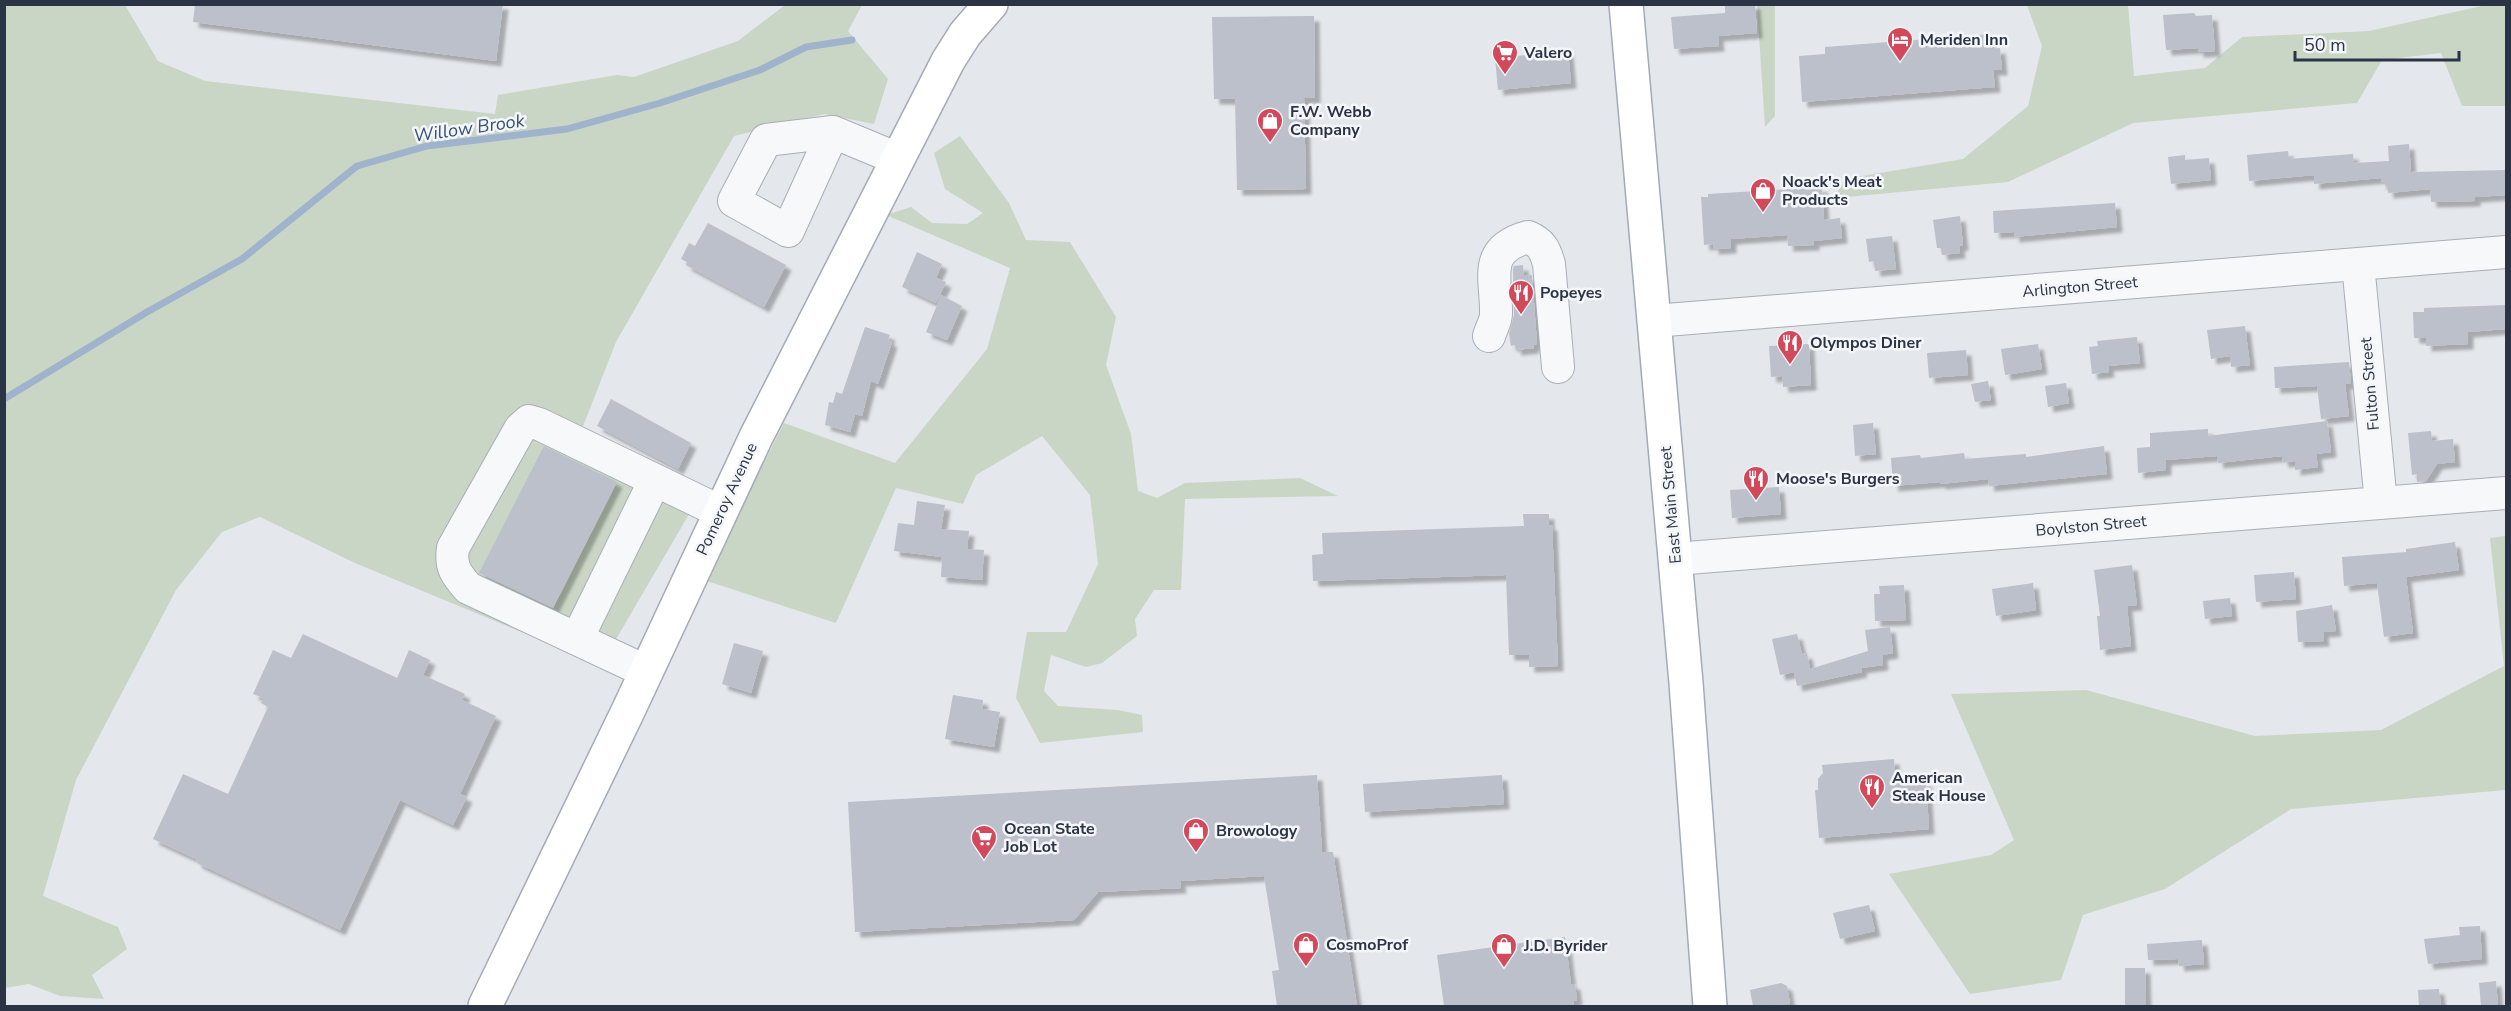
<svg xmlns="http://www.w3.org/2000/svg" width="2511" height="1011" viewBox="0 0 2511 1011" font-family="'Nunito Sans',sans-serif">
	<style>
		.green { fill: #c9d6c5 }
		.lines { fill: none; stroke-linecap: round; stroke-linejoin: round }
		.stream { stroke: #9fb4cc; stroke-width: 7 }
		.building { fill: #bbc0ca; filter: url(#shadow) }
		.minor-casing { stroke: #a9aeb7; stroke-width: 34 }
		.major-casing { stroke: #a3abb8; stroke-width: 36 }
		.minor { stroke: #f7f8fa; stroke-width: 32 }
		.major { stroke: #fff; stroke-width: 33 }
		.labels { text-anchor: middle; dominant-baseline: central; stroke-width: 5; stroke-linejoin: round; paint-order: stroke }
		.poi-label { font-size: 16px; font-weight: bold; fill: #2b3445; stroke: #f4f6f9; text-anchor: start }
		.street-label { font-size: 16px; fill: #2b3445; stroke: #f4f6f9 }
		.water-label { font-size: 18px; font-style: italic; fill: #34527a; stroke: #f4f6f9 }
	</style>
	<defs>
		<filter id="shadow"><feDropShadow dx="5.5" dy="5.5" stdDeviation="1.5" flood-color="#0004"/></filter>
	</defs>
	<rect width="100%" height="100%" fill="#e4e7ec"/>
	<path class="green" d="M5,5H125L158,61L205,81L495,114L498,95L617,75L634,77L738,41L785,5H862L848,31L888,79L874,124L824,114L734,136L616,342L578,439L692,509L601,665L355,563L260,517L222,532L176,590L76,780L43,896L118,927L127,949L92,975L104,999L60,996L29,984L5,988Z
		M1757,5H1775V116L1765,127Z
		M2027,5H2128L2134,76L2205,68L2242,37L2369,31L2486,5H2506V106H2462L2441,53L2382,60L2357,103L2133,123L2008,182L1835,198L1844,179L1963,159L2028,106L2042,46Z
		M960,136L1009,203L1026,240L1070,242L1116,317L1106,365L1131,434L1138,491L1157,498L1185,483L1300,478L1338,496L1185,499L1181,590H1154L1135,619L1137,636L1102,663L1086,667L1051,655L1044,691L1058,706L1118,710L1142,715L1143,732L1040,743L1016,698L1027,632H1066L1098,564L1090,495L1042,436L976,475L963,504L896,488L836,623L704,580L784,423L895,463L987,349L1010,268L886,215L911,207L932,223L967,224L983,213L945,189L934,153Z
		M2506,536V790L2291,809L2165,889L2083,915L2061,980L1970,994L1889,874L1991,855L2014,840L1951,694L2086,690L2255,736L2381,730L2504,666L2490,538Z"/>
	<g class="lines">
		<path class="stream" d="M4,399L147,312L242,259L357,166L427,146L567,129L660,103L760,70L806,47L852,40"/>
	</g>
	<path class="building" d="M195,4H503L496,61L193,22Z
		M1725,4H1755L1757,33L1718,36L1719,46L1674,49L1671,17L1725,13Z
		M2194,13L2196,16L2212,15L2215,51L2198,52V48L2166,50L2163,15Z
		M1314,16L1315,98H1304L1306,189L1237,190L1235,99H1214L1212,17Z
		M1991,34L1992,49L2000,48L2002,70H1993L1995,87L1802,102L1799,56L1825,54V47Z
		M1568,51L1571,83L1498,90L1495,58Z
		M2409,144L2411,172L2506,170V195L2475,197V201L2431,202L2430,189L2388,193L2387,184H2381V178L2314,184V175L2249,181L2247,155L2288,151L2289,159L2353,154L2354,163L2389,161L2388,146Z
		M2185,155V160L2209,158L2211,180L2171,184L2168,157Z
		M1822,187L1824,220L1840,218L1842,238L1814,241V245L1788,246L1787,235L1731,239V248L1713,249V244L1704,245L1701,197H1708V194Z
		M2115,203L2117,227L2014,237V232L1994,233L1993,211Z
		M1960,216L1963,245L1959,246L1960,253L1942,255L1941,248H1937L1933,220Z
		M708,223L786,265L764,307L686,265L687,262L681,259L689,243L695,246Z
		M1892,236L1896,269L1875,271L1874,261L1869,262L1866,239Z
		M917,252L942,264L936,278L946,282L936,303L902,287Z
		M1523,265L1524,276L1532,275L1537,344L1533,345L1534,348L1516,350L1515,345L1511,346L1509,334L1514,315L1513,270L1514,266Z
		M941,295L962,306L947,340L926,332Z
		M2506,305V329L2468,332V344L2426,346V338H2414L2413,312H2424V308Z
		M2245,326L2250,365L2231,367L2230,356L2211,359L2207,330Z
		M865,327L890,335L888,340L892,342L878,384L871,381L862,416L855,414L850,432L825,425L829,402L833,403L836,392L842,394Z
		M2137,337L2140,363L2108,366L2109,372L2092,374L2089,347L2098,346L2097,341Z
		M1809,344L1811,385L1783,387L1782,376L1771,377L1769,346Z
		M2038,344L2042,369L2005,375L2001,349Z
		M1966,350L1968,375L1929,378L1927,353Z
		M2349,362L2351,383L2345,384L2349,416L2321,419L2317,386L2275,388L2274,367Z
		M1988,381L1991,400L1975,402L1971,384Z
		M2066,383L2069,403L2048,407L2045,386Z
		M611,399L691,443L678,469L597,426Z
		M2327,421L2331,452L2316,454L2318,467L2295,470V461L2283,462L2282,456L2218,463L2217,456L2166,460V470L2138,473L2137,448L2150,447V433L2208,429V436Z
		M1873,423L1876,454L1855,456L1853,425Z
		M2431,431L2432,441L2453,439L2455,462L2437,464L2426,481L2417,482V474L2412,475L2408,433Z
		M544,446L617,482L553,608L479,573Z
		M2104,446L2107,474L1989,486L1988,479L1940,484V482L1893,486L1891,458L1920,455L1921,458L1964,453L1965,459L2026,454V457Z
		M1779,487L1781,514L1732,518L1730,490Z
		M917,501L945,505L941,529L969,531L967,549L984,550L982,580L941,577L942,557L894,551L898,523L914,525Z
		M1523,514H1549V525H1552L1558,666L1529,667V655H1509L1506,575L1313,581L1312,555L1323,554L1322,533L1524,526Z
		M2455,542L2459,570L2406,577L2413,633L2384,637L2377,583L2344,586L2342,557L2406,552V549Z
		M2132,565L2137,605L2127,606L2131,646L2100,650L2097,616H2100L2094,570Z
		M2294,572L2296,599L2256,602L2254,575Z
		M2033,583L2036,610L1996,616L1992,589Z
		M1904,585L1906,620L1875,621L1874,594H1880L1879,586Z
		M2230,598L2232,616L2205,619L2203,601Z
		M2332,605L2336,631L2323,632L2324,641L2298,642L2296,611Z
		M1890,627L1893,653L1882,655L1883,665L1861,668L1862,672L1797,686L1794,672L1780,675L1772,639L1797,634L1802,654L1807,653L1810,669L1868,651L1865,630Z
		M303,634L397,678L409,650L430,660L423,675L465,694L462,700L496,716L460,794L467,797L453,825L400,800L340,930L197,863L196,859L153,839L183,774L228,794L268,707L261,703L263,698L253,694L273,650L291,658Z
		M734,643L763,651L751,693L722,684Z
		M953,695L983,700L982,709L1000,712L994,747L945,739Z
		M1894,759L1895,774L1900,773V783L1926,781L1929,829L1819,838L1815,790H1818V779L1823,773L1822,765Z
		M1317,775L1322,852H1333L1357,1006H1277L1272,971L1279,970L1264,876L1180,881L1181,888L1098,892L1074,920L855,932L848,802Z
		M1502,775L1504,804L1365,812L1363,784Z
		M1869,905L1875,931L1840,939L1833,913Z
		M2480,926L2482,959L2428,964L2424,939L2460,935L2459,927Z
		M1565,937L1571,984H1575L1577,1000L1573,1001L1574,1006H1444L1437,955Z
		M2202,940L2204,964L2179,966L2178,959L2148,960L2147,944Z
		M2125,968H2145L2146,1006H2125Z
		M2496,981L2498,1006H2481L2479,983Z
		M1781,983L1787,986L1790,1004L1753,1006L1750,990Z
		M2439,989L2441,1006H2419L2418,990Z"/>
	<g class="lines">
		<defs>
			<path id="minor" d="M833,132L788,231L734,201L766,140L833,132L898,159
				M2358,264L2381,503
				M1654,321L2506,252
				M1489,336C1491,329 1496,321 1496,314C1497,279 1481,250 1528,237C1542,243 1545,250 1549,264L1558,367
				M1675,559L2506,493
				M577,639L655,480
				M645,671L468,588C456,574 450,567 453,548L520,429L529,421L539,424L721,512"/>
			<path id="major" d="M1626,4L1686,683L1710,1006
				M485,1006L628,711L756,437L948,61L965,34L991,4"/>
		</defs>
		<use href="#minor" class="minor-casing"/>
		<use href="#major" class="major-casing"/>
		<use href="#minor" class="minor"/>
		<use href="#major" class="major"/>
	</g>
	<defs>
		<symbol id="hotel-pin" viewBox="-11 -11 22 30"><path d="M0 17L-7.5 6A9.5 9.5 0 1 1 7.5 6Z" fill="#d1495b" stroke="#f4f6f9"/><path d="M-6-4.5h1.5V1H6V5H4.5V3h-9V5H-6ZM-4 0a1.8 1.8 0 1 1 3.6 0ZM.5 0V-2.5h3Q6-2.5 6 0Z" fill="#fff"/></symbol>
		<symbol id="supermarket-pin" viewBox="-11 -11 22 30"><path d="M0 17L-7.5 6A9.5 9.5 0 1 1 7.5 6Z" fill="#d1495b" stroke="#f4f6f9"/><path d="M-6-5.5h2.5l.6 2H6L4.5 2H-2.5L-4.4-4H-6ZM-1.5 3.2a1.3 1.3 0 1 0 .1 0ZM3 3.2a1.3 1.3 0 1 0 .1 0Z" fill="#fff"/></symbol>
		<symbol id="shop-pin" viewBox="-11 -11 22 30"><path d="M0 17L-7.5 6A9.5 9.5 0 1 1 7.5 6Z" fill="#d1495b" stroke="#f4f6f9"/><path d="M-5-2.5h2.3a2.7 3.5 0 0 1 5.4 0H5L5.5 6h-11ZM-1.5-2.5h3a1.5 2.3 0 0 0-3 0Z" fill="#fff"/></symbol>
		<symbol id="restaurant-pin" viewBox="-11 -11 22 30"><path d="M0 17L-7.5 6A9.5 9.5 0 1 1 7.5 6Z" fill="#d1495b" stroke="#f4f6f9"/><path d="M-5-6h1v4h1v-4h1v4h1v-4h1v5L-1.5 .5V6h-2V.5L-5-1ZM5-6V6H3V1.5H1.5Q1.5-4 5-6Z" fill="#fff"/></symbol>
	</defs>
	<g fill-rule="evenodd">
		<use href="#hotel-pin" x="1885" y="25" width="30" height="40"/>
		<use href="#supermarket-pin" x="1490" y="38" width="30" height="40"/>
		<use href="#shop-pin" x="1255" y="106" width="30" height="40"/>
		<use href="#shop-pin" x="1748" y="176" width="30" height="40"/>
		<use href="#restaurant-pin" x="1506" y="278" width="30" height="40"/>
		<use href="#restaurant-pin" x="1775" y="328" width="30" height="40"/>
		<use href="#restaurant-pin" x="1741" y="464" width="30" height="40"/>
		<use href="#restaurant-pin" x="1857" y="772" width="30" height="40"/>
		<use href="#shop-pin" x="1181" y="816" width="30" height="40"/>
		<use href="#supermarket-pin" x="969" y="823" width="30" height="40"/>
		<use href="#shop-pin" x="1291" y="930" width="30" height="40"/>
		<use href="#shop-pin" x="1489" y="931" width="30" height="40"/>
	</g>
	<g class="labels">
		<g class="poi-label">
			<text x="1920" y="40">Meriden Inn</text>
			<text x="1524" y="53">Valero</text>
			<text x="1290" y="112">F.W. Webb<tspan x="1290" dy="18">Company</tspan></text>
			<text x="1782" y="182">Noack's Meat<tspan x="1782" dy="18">Products</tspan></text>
			<text x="1540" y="293">Popeyes</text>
			<text x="1810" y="343">Olympos Diner</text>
			<text x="1776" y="479">Moose's Burgers</text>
			<text x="1892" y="778">American<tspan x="1892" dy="18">Steak House</tspan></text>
			<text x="1004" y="829">Ocean State<tspan x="1004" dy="18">Job Lot</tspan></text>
			<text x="1216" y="831">Browology</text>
			<text x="1326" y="945">CosmoProf</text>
			<text x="1524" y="946">J.D. Byrider</text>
		</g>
		<g class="street-label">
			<text transform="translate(2080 287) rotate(-5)">Arlington Street</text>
			<text transform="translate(2370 384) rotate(-95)">Fulton Street</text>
			<text transform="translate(727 499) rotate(-65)">Pomeroy Avenue</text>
			<text transform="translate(1671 505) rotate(-95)">East Main Street</text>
			<text transform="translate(2091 526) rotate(-5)">Boylston Street</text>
		</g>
		<g class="water-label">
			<text transform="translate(469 128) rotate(-8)">Willow Brook</text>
		</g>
	</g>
	<rect width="2511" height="1011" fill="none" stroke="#2b3445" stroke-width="12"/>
	<path d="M2295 51v9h164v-9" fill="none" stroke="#2b3445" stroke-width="3"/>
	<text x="2304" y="51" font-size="18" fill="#2b3445" stroke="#f4f6f9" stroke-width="4.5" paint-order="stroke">50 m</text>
</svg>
